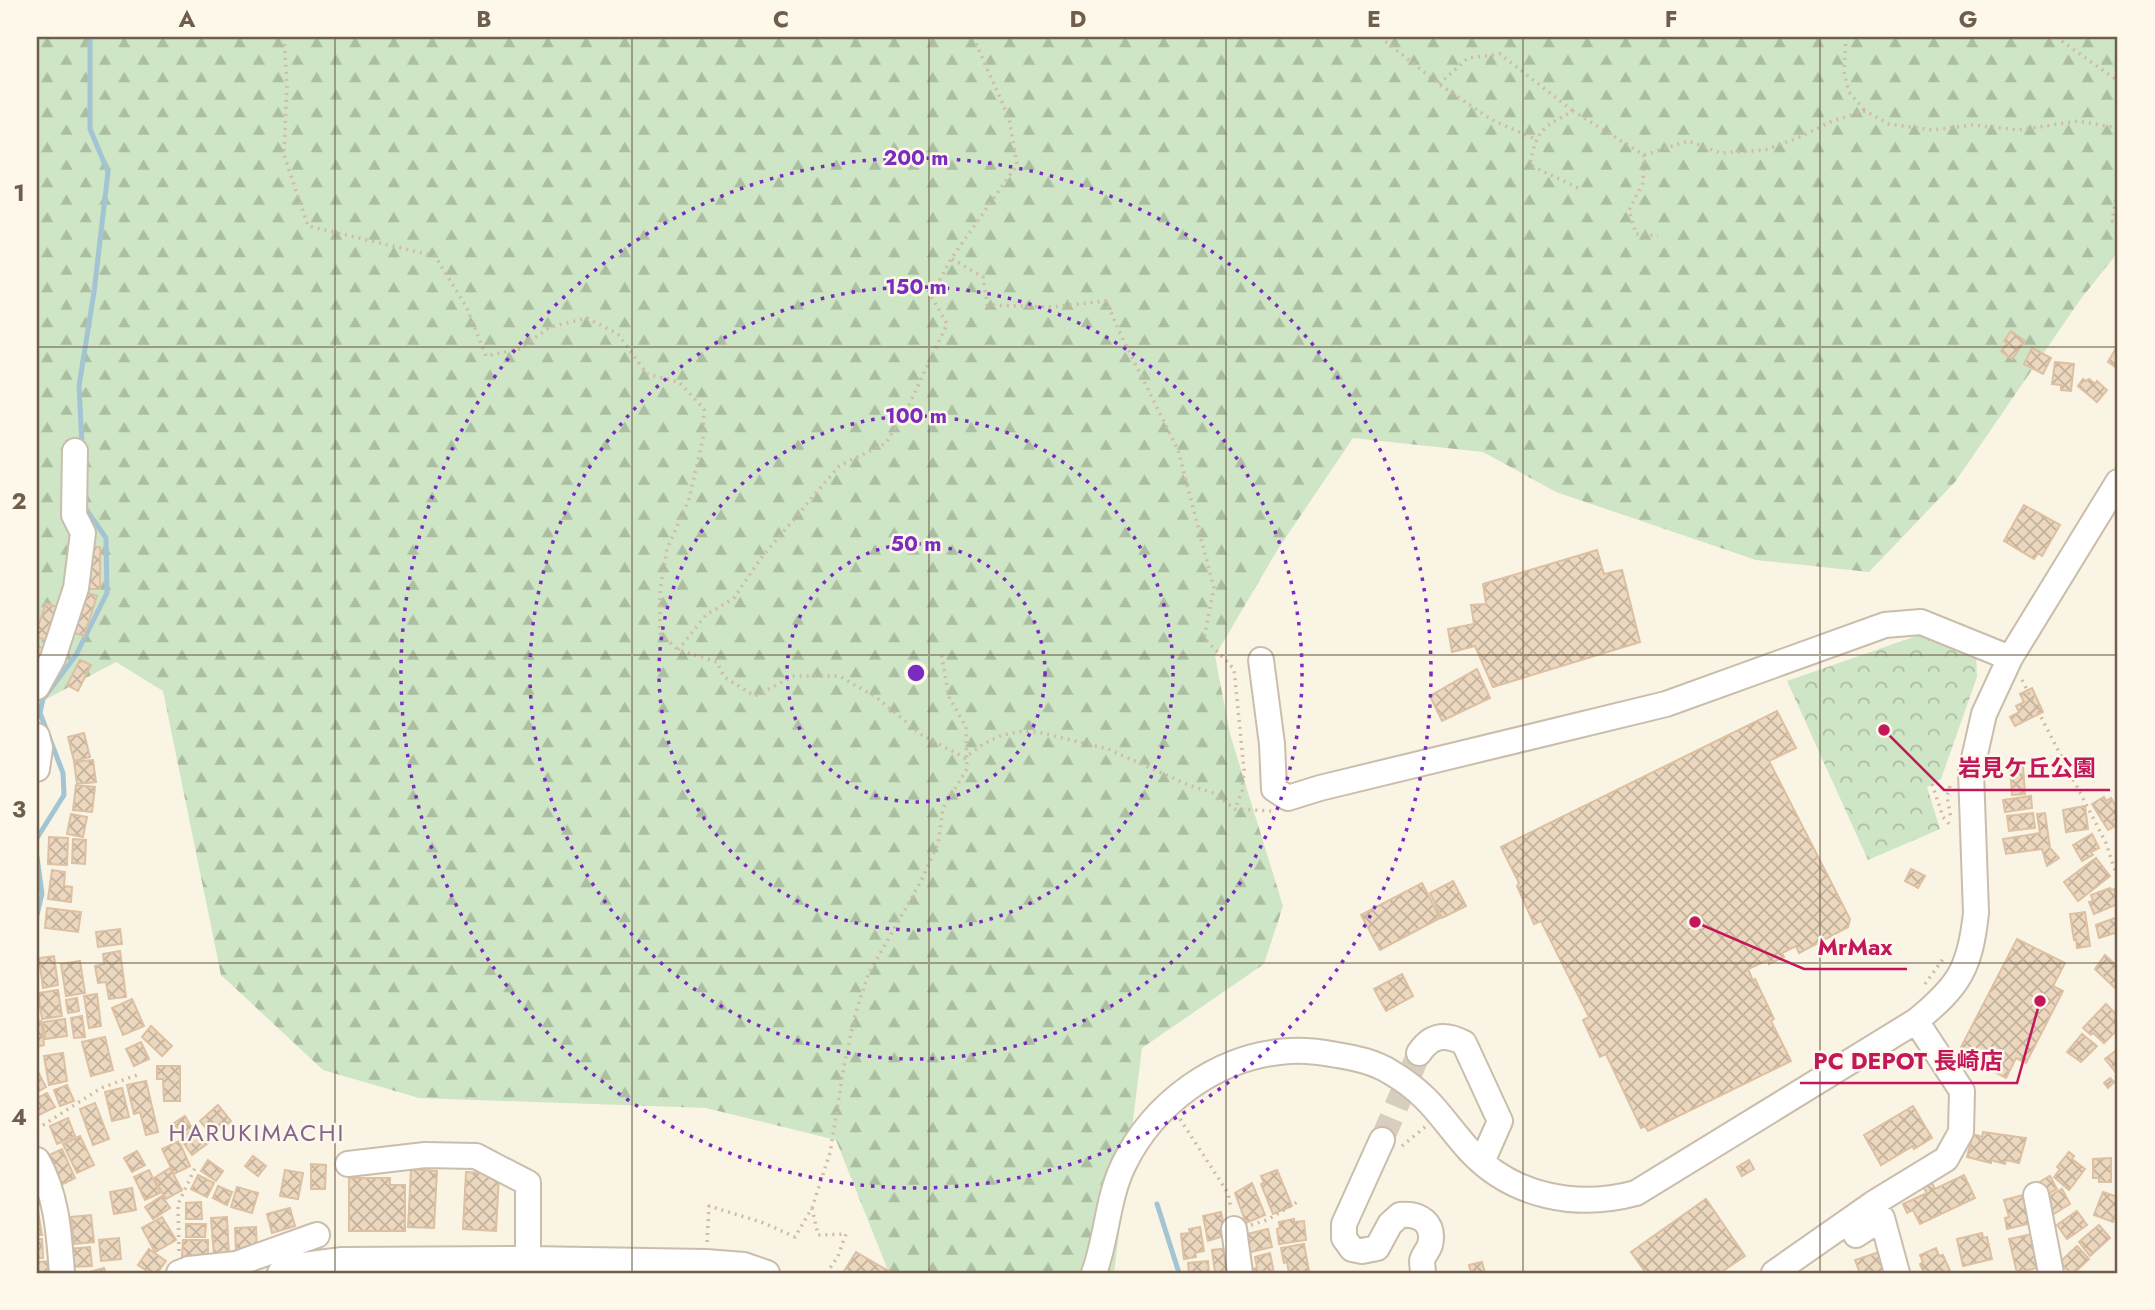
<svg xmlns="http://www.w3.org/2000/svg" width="2155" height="1310" viewBox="0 0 2155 1310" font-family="Jost,'Noto Sans JP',sans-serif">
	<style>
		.forest { fill: url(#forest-firs) }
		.park { fill: url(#park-crowns) }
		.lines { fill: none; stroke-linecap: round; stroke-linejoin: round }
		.stream { stroke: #a3c4d2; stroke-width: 5 }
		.building { fill: url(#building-cross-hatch); stroke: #ddc0a1; stroke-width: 2 }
		.minor-tunnel { stroke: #d8cebf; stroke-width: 24; stroke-dasharray: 24 12; stroke-linecap: butt }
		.minor-casing { stroke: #cabdac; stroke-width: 28 }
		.path { stroke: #d1bba3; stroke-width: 3.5; stroke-dasharray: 2 5; stroke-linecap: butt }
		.minor { stroke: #fff; stroke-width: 24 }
		.grid { fill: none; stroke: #705e4d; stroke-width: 2; stroke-opacity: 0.55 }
		.ring { fill: none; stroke: #7b2cbf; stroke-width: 3.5; stroke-dasharray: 3.5 7 }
		.labels { text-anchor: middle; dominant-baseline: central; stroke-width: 5; stroke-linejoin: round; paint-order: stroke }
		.quarter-label { font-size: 24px; letter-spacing: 2px; fill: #84658c; stroke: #fdf8ea }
		.centre { fill: #7b2cbf; stroke: #fdf8ea; stroke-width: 3.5 }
		.ring-label { font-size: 21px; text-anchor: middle; font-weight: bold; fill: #7b2cbf; stroke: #fdf8ea; stroke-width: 5; stroke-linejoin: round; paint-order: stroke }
		.leader { fill: none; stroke: #c2185b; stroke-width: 2.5 }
		.callout-dot { fill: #c2185b; stroke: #fdf8ea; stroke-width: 2.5 }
		.callout-label { font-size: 23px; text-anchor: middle; font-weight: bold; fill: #c2185b; stroke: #fdf8ea; stroke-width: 5; stroke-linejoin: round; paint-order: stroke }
		.neatline { fill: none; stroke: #705e4d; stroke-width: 2.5 }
		.grid-label { font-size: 23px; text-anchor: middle; font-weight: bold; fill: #705e4d }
	</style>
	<defs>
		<pattern id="forest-firs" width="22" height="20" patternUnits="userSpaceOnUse" patternTransform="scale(1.75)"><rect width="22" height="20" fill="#cee6c5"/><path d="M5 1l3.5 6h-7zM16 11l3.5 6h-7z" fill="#acbea2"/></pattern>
		<pattern id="park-crowns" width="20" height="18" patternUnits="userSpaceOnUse" patternTransform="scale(1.75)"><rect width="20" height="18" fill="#cee6c5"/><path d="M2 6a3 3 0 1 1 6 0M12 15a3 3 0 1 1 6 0" fill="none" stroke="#acbea2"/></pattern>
		<pattern id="building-cross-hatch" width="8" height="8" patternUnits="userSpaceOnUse" patternTransform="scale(1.75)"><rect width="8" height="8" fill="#ecd7bf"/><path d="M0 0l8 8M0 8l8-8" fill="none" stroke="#c4b29d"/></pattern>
	</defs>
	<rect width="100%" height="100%" fill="#faf4e5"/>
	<path class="forest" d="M37,37H2118V252L2080,300L1955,482L1869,572L1756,560L1556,492L1483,452L1353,438L1278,549L1215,656L1230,734L1283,906L1264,964L1142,1048L1114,1273H889L836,1140L706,1108L419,1098L323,1070L221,975L163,691L116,662L37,704Z"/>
	<path class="park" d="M1922,634L1976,655L1977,677L1941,779L1927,787L1940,829L1868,860L1787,681Z"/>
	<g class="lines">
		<path class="stream" d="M82,445L79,386L94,292L108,172L90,129V37
			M37,838L64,795L63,773L40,713L43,699L76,655L107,593L106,538L86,509L85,504
			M37,857L42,894L37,915
			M1157,1204L1179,1273"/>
	</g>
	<path class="building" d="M2011,331L2025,341L2012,359L2001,351L2007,343L2004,341Z
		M2118,345V369L2108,362Z
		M2032,348L2051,358L2043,374L2024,364Z
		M2055,362L2074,364L2071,391L2061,390V385L2052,384Z
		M2083,379L2086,381L2089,379L2095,384L2097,381L2107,390L2097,402L2078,386Z
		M2024,505L2060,525L2042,556L2038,553L2034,559L2004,541Z
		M87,547H100V589H81Z
		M1597,550L1604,574L1622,570L1640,642L1493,687L1475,646L1452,652L1448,629L1474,624L1471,605L1486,604L1483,584Z
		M82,591L97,596L84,636L69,631Z
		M46,603L62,609L51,642L37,637V629Z
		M37,645L49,652L37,675Z
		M80,660L91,665L78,691L67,685Z
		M1477,669L1490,698L1442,721L1430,696Z
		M2032,688L2043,712L2015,726L2010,717L2019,712L2016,706L2024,702L2020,694Z
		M1777,711L1796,748L1769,761L1850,919L1848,927L1799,953L1796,946L1782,953L1784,957L1769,964L1768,960L1748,969L1753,981L1755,979L1774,1019L1771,1021L1791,1061L1648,1131L1645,1126L1641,1128L1606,1054L1600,1057L1583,1020L1589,1017L1541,921L1534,924L1517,886L1519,883L1501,847Z
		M84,733L90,757L74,761L68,737Z
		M93,760L96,782L77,784L74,762Z
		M2023,766L2025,794L2012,795L2010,767Z
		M76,785L95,787L92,812L73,810Z
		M2031,796L2032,808L2005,812L2003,800Z
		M2104,797L2106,801L2111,798L2118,810V817L2112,821L2115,826L2108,830L2092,804Z
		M2085,806L2088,829L2066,832L2063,810Z
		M2033,813L2035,828L2009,831L2007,816Z
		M2045,813L2050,848L2059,858L2047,866L2042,849L2006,854L2003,839L2040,833L2037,814Z
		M71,814L87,817L83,837L67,834Z
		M2092,834L2099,848L2091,852L2093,855L2082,861L2073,845Z
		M49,837L68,838L67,865L48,864Z
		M73,839L86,840L85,864L72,863Z
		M2096,858L2110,876L2078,901L2064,882Z
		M1911,869L1925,876L1918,888L1905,881Z
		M52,870L65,872L64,886L72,887L71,902L48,899Z
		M1453,881L1466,906L1442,918L1430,893Z
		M1422,883L1440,918L1380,950L1361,915Z
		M2110,888L2111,890L2115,889L2118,904L2094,914L2089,902L2093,901L2091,895Z
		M47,908L81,912L78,932L45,928Z
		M2085,912L2090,946L2077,948L2076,939L2074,940L2070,914Z
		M2118,917V932L2099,938L2096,925Z
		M120,929L122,944L98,947L96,932Z
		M2017,939L2065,963L2053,986L2063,991L2026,1063L2016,1058L2006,1078L1958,1053Z
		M120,951L126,997L109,999L106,982L98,983L95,966L104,964L103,954Z
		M2105,955L2118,967V984L2115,988L2095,969Z
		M54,956L58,985L43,988L39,958Z
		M80,961L85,993L66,996L61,964Z
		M1402,974L1413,996L1386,1011L1374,989Z
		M58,990L62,1016L42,1019L38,993Z
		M97,994L101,1026L89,1028L84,996Z
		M77,998L79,1011L68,1013L66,1000Z
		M132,999L144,1026L123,1035L112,1008Z
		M2106,1004L2118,1016L2115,1019L2118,1022V1029L2104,1043L2093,1033L2091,1035L2083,1028Z
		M82,1016L85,1037L74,1038L71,1018Z
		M65,1019L67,1036L45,1039L43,1022Z
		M41,1021L44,1045L37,1047V1022Z
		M151,1026L172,1046L162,1056L142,1037Z
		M2082,1034L2097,1046L2081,1062L2067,1052Z
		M105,1037L113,1070L91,1076L82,1042Z
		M141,1042L149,1059L134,1066L126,1049Z
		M2118,1049V1073L2117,1074L2105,1059Z
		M63,1053L67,1081L49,1085L44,1056Z
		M157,1066H180V1101H164L163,1079H157Z
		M37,1070L46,1087L37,1092Z
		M2110,1078L2114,1082L2108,1088L2104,1083Z
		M146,1081L158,1132L146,1135L140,1112L134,1114L127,1085Z
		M67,1085L74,1101L60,1106L54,1090Z
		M122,1088L129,1117L112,1121L105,1092Z
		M47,1093L55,1107L37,1116V1098Z
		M95,1103L109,1139L93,1145L80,1109Z
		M218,1105L231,1121L213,1136L200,1121Z
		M1913,1106L1932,1138L1914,1149L1913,1146L1881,1165L1864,1135Z
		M185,1116L193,1130L183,1137L174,1123Z
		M68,1118L75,1136L57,1144L50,1126Z
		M198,1129L208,1143L192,1155L182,1141Z
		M1983,1132L2026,1138L2019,1163L2006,1160L2005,1164L1991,1160V1163L1967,1157L1973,1134L1982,1137Z
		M80,1136L94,1165L77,1173L63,1144Z
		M179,1141L190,1166L174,1174L162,1149Z
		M62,1149L75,1178L57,1187L43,1158Z
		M137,1151L145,1165L132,1172L124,1158Z
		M2069,1152L2074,1156L2072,1159L2085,1169L2069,1190L2054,1177L2060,1169L2057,1167Z
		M253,1156L266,1166L258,1176L245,1166Z
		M2111,1158V1182H2099V1178H2093V1159Z
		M208,1160L223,1171L216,1181L201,1171Z
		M1749,1160L1754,1169L1742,1176L1737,1167Z
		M311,1164L326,1165L325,1189H311Z
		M170,1168L182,1190L166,1199L154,1178Z
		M411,1169L437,1171L434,1228L408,1227Z
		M149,1170L160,1193L145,1200L134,1177Z
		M285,1170L303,1173L298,1199L280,1196Z
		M1277,1170L1292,1206L1273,1214L1261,1184L1264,1183L1261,1176Z
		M466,1172L499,1174L496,1231L463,1229Z
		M198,1175L214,1183L207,1197L191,1189Z
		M1964,1175L1975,1198L1920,1224L1913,1210L1907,1213L1903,1204L1927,1193L1923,1187L1932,1183L1935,1189Z
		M2050,1176L2057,1189L2044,1196L2036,1184Z
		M349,1178H390V1185H405V1231H349Z
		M1252,1183L1265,1215L1246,1223L1235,1193Z
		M218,1186L232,1192L227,1205L213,1198Z
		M237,1187L258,1193L252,1213L231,1207Z
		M132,1188L136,1210L114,1214L110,1192Z
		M2062,1189L2070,1204L2052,1215L2043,1200Z
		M2103,1192L2118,1197V1207L2113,1222L2094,1215Z
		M2023,1195V1199L2031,1197V1223L2007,1229L2005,1218L2009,1217L2004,1200Z
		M162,1196L170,1208L153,1219L145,1207Z
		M1706,1199L1745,1256L1720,1273H1646L1631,1252Z
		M201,1202L202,1219H186V1203Z
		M37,1205L42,1235H37Z
		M290,1208L295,1226L272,1233L267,1214Z
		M2077,1211L2087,1225L2067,1239L2057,1225Z
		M1221,1212L1226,1235L1208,1241L1203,1216Z
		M91,1215L94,1242L74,1244L71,1217Z
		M162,1217L176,1240L155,1252L142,1228Z
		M227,1217L229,1255L214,1256L211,1218Z
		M1294,1219V1222L1304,1221L1306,1240L1279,1244L1277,1229L1280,1228L1279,1222Z
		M186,1224H206L205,1237H186Z
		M2099,1225L2110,1238L2090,1256L2079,1242Z
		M256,1227L257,1250L236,1251L235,1228Z
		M1200,1227L1204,1251L1195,1253L1196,1257L1184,1259L1181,1234L1190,1233L1189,1229Z
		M1268,1229L1272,1247L1247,1253L1244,1241L1248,1240L1247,1234Z
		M1982,1233L1983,1238L1987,1237L1992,1259L1963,1266L1957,1239Z
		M2032,1234L2040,1267L2017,1273L2009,1239Z
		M119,1238L121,1259L101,1261L99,1240Z
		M37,1239H42L43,1258H37Z
		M183,1240H208V1257L182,1256Z
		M1304,1244L1309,1271L1289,1273L1287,1262L1284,1263L1281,1248Z
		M2077,1246L2089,1259L2074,1273H2070L2060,1262Z
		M90,1247L92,1266L70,1267L68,1249Z
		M1231,1248L1228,1273H1215L1212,1250Z
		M1936,1248L1939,1256L1943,1255L1951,1273H1924L1920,1264L1923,1262L1920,1255Z
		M149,1249L166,1261L157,1273H150L138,1265Z
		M856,1252L892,1273H843Z
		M1879,1252L1886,1273H1860L1855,1260Z
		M1270,1253L1274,1273H1253L1252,1269L1257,1268L1255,1257Z
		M53,1261V1273H37V1262Z
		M1208,1261L1209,1273H1189L1188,1263Z
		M1482,1262L1485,1273H1471L1469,1265Z
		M104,1268L106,1273H86Z"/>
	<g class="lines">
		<path class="minor-tunnel" d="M1382,1140L1419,1053"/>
		<defs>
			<path id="minor" d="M1261,660L1272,744L1274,789L1288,798L1320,788L1666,704L1885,625L1921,622L2010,658
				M37,687L53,658L76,588L83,533L74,515L75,451
				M37,736L40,748L37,769
				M1419,1053C1431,1035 1445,1033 1464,1043L1500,1121L1482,1162
				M1382,1140L1344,1224V1238L1352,1249L1362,1251L1377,1248L1390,1224L1400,1215C1420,1213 1435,1223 1430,1245C1428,1251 1423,1255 1422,1261C1422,1265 1423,1269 1423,1273
				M37,1160C57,1195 59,1234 62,1273
				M348,1164L425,1155L476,1156L528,1183V1259L530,1273
				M2036,1195L2051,1273
				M1234,1229L1240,1273
				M1856,1235L1882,1218L1897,1273
				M179,1273L189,1269L236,1264L317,1235
				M280,1273L304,1265L342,1260L528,1259L706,1262L744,1265L767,1273
				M1094,1273C1107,1238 1107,1200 1123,1166C1153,1103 1218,1055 1290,1051C1305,1050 1321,1052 1337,1055C1356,1058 1375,1062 1392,1073C1431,1096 1442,1120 1470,1151C1513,1197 1577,1209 1636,1193L1916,1021C1959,986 1970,969 1976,913L1971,772L1984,714L2010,658L2118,482
				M1774,1273L1874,1203L1946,1159L1961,1132L1962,1091L1916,1021"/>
		</defs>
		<use href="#minor" class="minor-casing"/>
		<path class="path" d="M284,37L287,85L284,155L308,226L435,256L467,308L486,356L519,349L550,327L587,318L618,334L647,374L679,382L704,409L703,439L689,499L667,549L660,590V633L678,650L717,662L724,677L755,696L794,676H839L876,697L922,735L965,758L983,744L1002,735L1024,731L1042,733L1108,749L1191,786L1213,793L1235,809L1271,811
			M1380,37L1439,84L1492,120L1535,139
			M1846,37L1844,72L1849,92L1865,111
			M2056,37L2118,81
			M1439,84L1468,58L1500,54L1573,111
			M1644,155L1688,141L1721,153L1765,150L1800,137L1832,121L1865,111L1889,124L1933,130L1972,125L2019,130L2078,121L2118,128
			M2118,186L2112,221L2118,224
			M1578,188L1530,165C1536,131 1542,127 1573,111L1644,155L1643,183L1629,210L1636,234L1658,236
			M952,259L983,277L987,305L1052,307L1106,301L1121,335L1178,450L1214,588L1204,638L1234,669L1244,770L1242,791L1235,809
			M678,650L706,615L734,598L761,558L839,466L886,443L909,405L947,324L931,296L951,259L1017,165L1009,118L973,37
			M2022,680L2106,843L2118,879
			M1932,784L1943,817L1952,827
			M1950,786L1947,796L1951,819
			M1925,984L1943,959
			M1180,1119L1228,1193L1231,1209
			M37,1129L101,1088L137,1075
			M1402,1146L1426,1126
			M812,1208L818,1235L846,1234L838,1256L827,1273
			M1251,1225L1267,1220L1299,1201
			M707,1242L709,1206L764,1223L795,1237L812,1208L830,1153L844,1066L855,1015L868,975L922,879L938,844L943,808L967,769L966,727L949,697L941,652
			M179,1251L178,1204L196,1166"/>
		<use href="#minor" class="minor"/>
	</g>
	<path class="grid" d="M335,37V1273M632,37V1273M929,37V1273M1226,37V1273M1523,37V1273M1820,37V1273M37,347H2118M37,655H2118M37,963H2118"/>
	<g class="ring">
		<circle cx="916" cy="673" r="129"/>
		<circle cx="916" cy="673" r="257"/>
		<circle cx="916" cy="673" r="386"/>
		<circle cx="916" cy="673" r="515"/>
	</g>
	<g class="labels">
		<g class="quarter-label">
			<text x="257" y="1132">HARUKIMACHI</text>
		</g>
	</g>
	<circle cx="916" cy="673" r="10" class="centre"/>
	<g class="ring-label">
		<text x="916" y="165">200 m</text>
		<text x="916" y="294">150 m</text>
		<text x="916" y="423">100 m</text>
		<text x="916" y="551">50 m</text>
	</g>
	<path class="leader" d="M1884 730L1944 790H2110M1695 922L1804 969H1907M2040 1001L2017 1083H1800"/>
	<g class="callout-dot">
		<circle cx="1884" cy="730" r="7"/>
		<circle cx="1695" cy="922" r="7"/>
		<circle cx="2040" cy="1001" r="7"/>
	</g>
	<g class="callout-label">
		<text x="2027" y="776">岩見ケ丘公園</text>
		<text x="1855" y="955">MrMax</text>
		<text x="1908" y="1069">PC DEPOT 長崎店</text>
	</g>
	<rect width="2155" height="1310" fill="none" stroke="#fdf8ea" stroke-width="77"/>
	<rect x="38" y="38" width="2078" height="1234" class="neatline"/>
	<g class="grid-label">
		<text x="187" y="27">A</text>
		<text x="484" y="27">B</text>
		<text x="781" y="27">C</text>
		<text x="1078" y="27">D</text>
		<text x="1374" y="27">E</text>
		<text x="1671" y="27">F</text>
		<text x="1968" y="27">G</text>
		<text x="19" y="201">1</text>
		<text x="19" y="509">2</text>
		<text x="19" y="817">3</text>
		<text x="19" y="1125">4</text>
	</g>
</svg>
